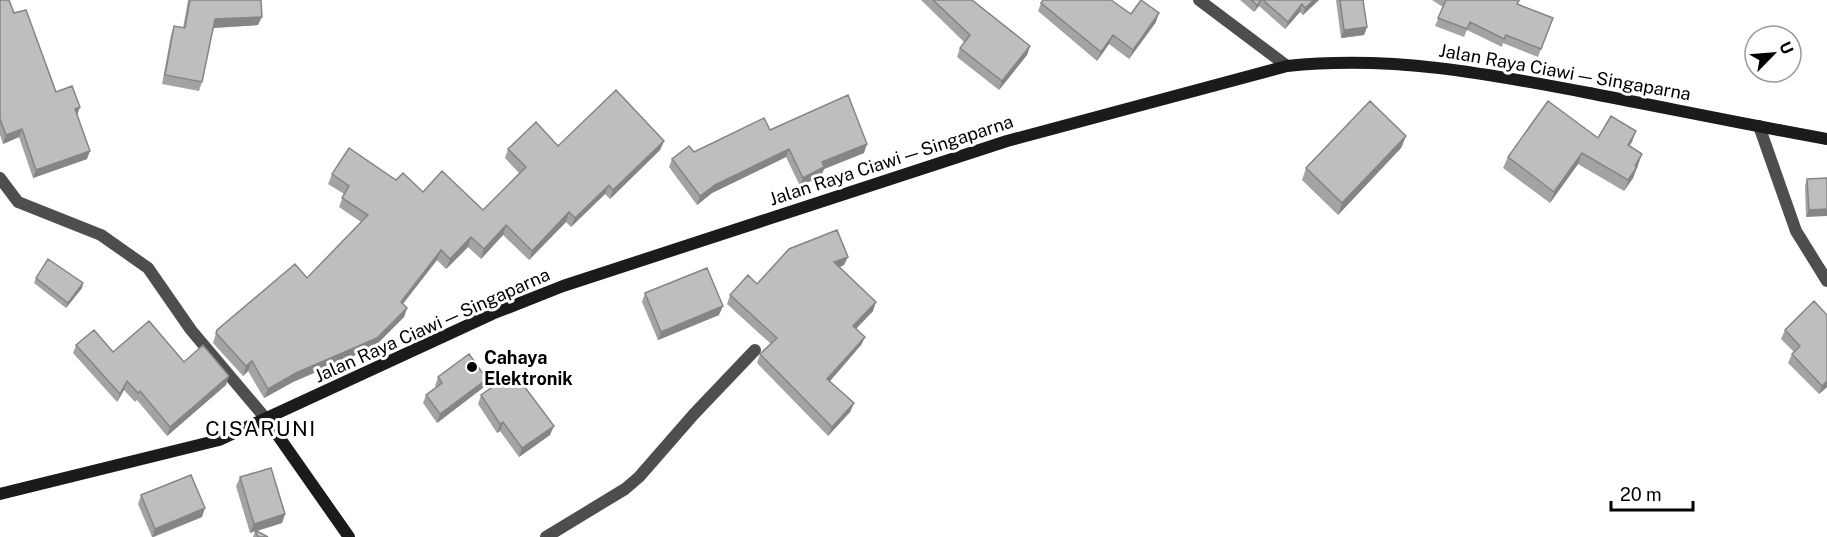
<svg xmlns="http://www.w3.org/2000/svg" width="1827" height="537" viewBox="0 0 1827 537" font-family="'Public Sans',sans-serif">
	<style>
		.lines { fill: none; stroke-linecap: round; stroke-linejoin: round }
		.street { stroke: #4e4e4e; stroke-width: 12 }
		.secondary { stroke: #1b1b1b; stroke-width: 12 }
		.wall { fill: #a3a3a3 }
		.shaded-wall { fill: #858585 }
		.building { fill: #bebebe; stroke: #858585; stroke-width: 1.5 }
		.poi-dot { fill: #000; stroke: #fff; stroke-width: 2 }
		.labels { text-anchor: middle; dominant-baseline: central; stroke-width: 6; stroke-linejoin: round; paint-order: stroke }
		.street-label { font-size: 18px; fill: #000; stroke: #fff }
		.poi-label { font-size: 18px; font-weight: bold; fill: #000; stroke: #fff; text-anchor: start }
		.quarter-label { font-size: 21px; letter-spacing: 1.5px; fill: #000; stroke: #fff }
	</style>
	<rect width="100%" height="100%" fill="#fff"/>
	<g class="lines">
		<path class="street" d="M1199,0L1287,66
			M1759,126L1796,231L1827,281
			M0,178L18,202L101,235L148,268L191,330L267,420
			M546,537L625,489L639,477L694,414L755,350"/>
		<path class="secondary" d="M267,420L349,537
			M0,494L219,440L492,314L563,286L1007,141L1287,66C1394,55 1490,74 1594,94C1672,109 1749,125 1827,139"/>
	</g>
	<path class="wall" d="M0,0L14,13L56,92L80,107L77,115L87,159L33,178L19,137L3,144L0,135Z
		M188,0H261L258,25L213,28L202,82L199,91L162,84L171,35L174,26L183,28Z
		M921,0H972L1030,46L1027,55L999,90L957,57L960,48L964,42Z
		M1240,0H1319L1303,15L1300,12L1285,29L1259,6L1254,12Z
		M1336,0H1363L1367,27L1364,35L1341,38Z
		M1432,0H1520L1518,4L1553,18L1538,57L1503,43L1502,47L1467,30L1464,37L1435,26L1443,7Z
		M1041,3L1131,14L1156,22L1129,59L1109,44L1097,61L1038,11Z
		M770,130L864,153L824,169L821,176L800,186L786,157L712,193L697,205L669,167L672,159Z
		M1636,131L1629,146L1642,154L1633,178L1624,191L1578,164L1550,203L1503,168L1508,157Z
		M1406,136L1401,148L1338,215L1302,180L1306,168Z
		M664,141L660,150L610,199L605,194L571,227L566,222L529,260L503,235L481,259L468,247L446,269L437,260L403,304L407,308L404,317L374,347L293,382L264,398L248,371L243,376L213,343L217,330L307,278L361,222L339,207L344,194L328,184L332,174L396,180L423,192L483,210L519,173L505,158L508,149Z
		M1827,178L1806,217L1805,186L1807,179Z
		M844,265L840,267L873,311L856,329L865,337L861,345L830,381L854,403L850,412L828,436L757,363L760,354L771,344L727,304L730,295Z
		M36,278L83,283L82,288L66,308L34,283Z
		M645,293L719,315L658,340L642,302Z
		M1827,315V387L1819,394L1788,363L1792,354L1794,352L1781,339L1785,330Z
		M76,345L113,352L184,362L226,385L167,436L137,400L135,402L124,390L117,402L73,353Z
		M438,377L484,387L437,423L423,403L426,395L436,387L435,386Z
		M481,395L550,435L519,457L500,431L497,433L478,404Z
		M240,477L285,514L282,523L257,531L268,537H253L255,531L250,533L236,486Z
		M141,495L202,517L154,537H152L138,504Z"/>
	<path class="shaded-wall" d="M1261,0L1259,6L1254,12L1257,5Z
		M1314,0H1319L1303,15L1305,8Z
		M1302,4L1300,12L1285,29L1288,22Z
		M1159,13L1156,22L1129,59L1133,50Z
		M262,17L258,25L212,28L215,19Z
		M1367,27L1364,35L1341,38L1344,30Z
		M1113,35L1109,44L1097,61L1101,52Z
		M1030,46L1027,55L999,90L1002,81Z
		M80,107L77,115L75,109Z
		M22,129L19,137L3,144L6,135Z
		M1636,131L1632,142L1623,156L1628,145Z
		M1406,136L1401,148L1338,215L1342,203Z
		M664,141L660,150L610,199L613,190Z
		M867,144L864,153L824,169L821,176L800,186L803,178L822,162Z
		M789,149L786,157L712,193L697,205L700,196L715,185Z
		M90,151L87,159L33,178L36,170Z
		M1582,153L1578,164L1550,203L1554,192Z
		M1642,154L1633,178L1624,191L1635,166Z
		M609,185L605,194L571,227L575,218Z
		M1827,209V216L1806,217L1809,210Z
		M569,212L566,222L529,260L532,251Z
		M506,225L503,235L481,259L484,249Z
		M471,237L468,247L446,269L450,259Z
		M441,250L437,260L397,311L401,302Z
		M848,257L844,265L831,271L834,262Z
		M83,283L82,288L66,308L68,303Z
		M876,302L873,311L850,335L853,326Z
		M723,306L719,315L658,340L661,332Z
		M407,308L404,317L374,347L293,382L264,398L268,389Z
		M865,337L861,345L824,388L827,379Z
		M252,361L248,371L243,376L246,366Z
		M229,376L226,385L167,436L170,427Z
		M487,379L484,387L437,423L440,414Z
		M127,381L124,390L117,402L120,394Z
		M1827,381V387L1819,394L1822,386Z
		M854,403L850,412L828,436L832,427Z
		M503,422L500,431L497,433L500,424Z
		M554,426L550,435L519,457L522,448Z
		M205,508L202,517L152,537L155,529Z
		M285,514L282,523L256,531L255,530V531L250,533L254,524Z"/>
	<path class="building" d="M0,0H9L14,13L26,10L56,92L72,86L80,107L75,109L90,151L36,170L22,129L6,135L0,119Z
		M190,0H261L262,17L215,19L202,82L165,75L174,26L185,28Z
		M933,0H972L1030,46L1002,81L960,48L970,35Z
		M1043,0H1111L1131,14L1141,0L1159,13L1133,50L1113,35L1101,52L1041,3Z
		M1251,0H1261L1257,5Z
		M1263,0H1314L1305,8L1302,4L1288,22Z
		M1340,0H1363L1367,27L1344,30Z
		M1446,0H1519L1517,4L1553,18L1541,49L1506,35L1504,39L1470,22L1467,29L1438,18Z
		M616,90L664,141L613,190L609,185L575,218L569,212L532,251L506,225L484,249L471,237L450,259L441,250L401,302L407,308L377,338L296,373L268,389L252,361L246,366L216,333L217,330L295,264L307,278L368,215L342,198L349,186L332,174L349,148L396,180L403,173L423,192L442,171L483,210L526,167L508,149L536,122L558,146Z
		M848,95L867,144L822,162L824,167L803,178L789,149L715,185L700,196L672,159L689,146L694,152L764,118L770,130Z
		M1370,101L1406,136L1342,203L1306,168Z
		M1548,101L1598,138L1611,116L1636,131L1628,145L1642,154L1635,166L1637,167L1628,180L1582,153L1554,192L1508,157Z
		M1827,178V209L1809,210L1807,179Z
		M837,230L848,257L834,262L876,302L853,326L865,337L827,379L854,403L832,427L760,354L777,338L730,295L748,275L757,284L789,249Z
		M48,259L83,283L68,303L36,278Z
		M707,268L723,306L661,332L645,293Z
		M1814,301L1827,315V381L1822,386L1792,354L1800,346L1785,330Z
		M149,321L184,362L203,345L229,376L170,427L140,391L138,393L127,381L120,394L76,345L94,330L113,352Z
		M469,354L487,379L440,414L426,395L442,383L438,377Z
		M518,378L554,426L522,448L503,422L500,424L481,395L504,379L508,384Z
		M271,468L285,514L254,524L240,477Z
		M191,475L205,508L155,529L141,495Z
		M255,530L268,537H258Z"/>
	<circle class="poi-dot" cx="472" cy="367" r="6"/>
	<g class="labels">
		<g class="street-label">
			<text transform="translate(1565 72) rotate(10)">Jalan Raya Ciawi — Singaparna</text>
			<text transform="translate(891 160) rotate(-18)">Jalan Raya Ciawi — Singaparna</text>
			<text transform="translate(432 325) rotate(-24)">Jalan Raya Ciawi — Singaparna</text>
		</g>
		<g class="poi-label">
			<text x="484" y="357">Cahaya<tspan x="484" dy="21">Elektronik</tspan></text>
		</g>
		<g class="quarter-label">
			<text x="261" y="428">CISARUNI</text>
		</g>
	</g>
	<g transform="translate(1773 54) rotate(65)"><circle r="28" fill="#ffffff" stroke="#999999" stroke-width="1.5"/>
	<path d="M0-4.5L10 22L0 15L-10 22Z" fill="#000000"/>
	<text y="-9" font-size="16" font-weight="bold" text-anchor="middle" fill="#000000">U</text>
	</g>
	<path d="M1611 501v9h82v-9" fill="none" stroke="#000000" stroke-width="3"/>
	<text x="1620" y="501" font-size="18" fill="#000000" stroke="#ffffff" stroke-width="4.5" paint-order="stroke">20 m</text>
</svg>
